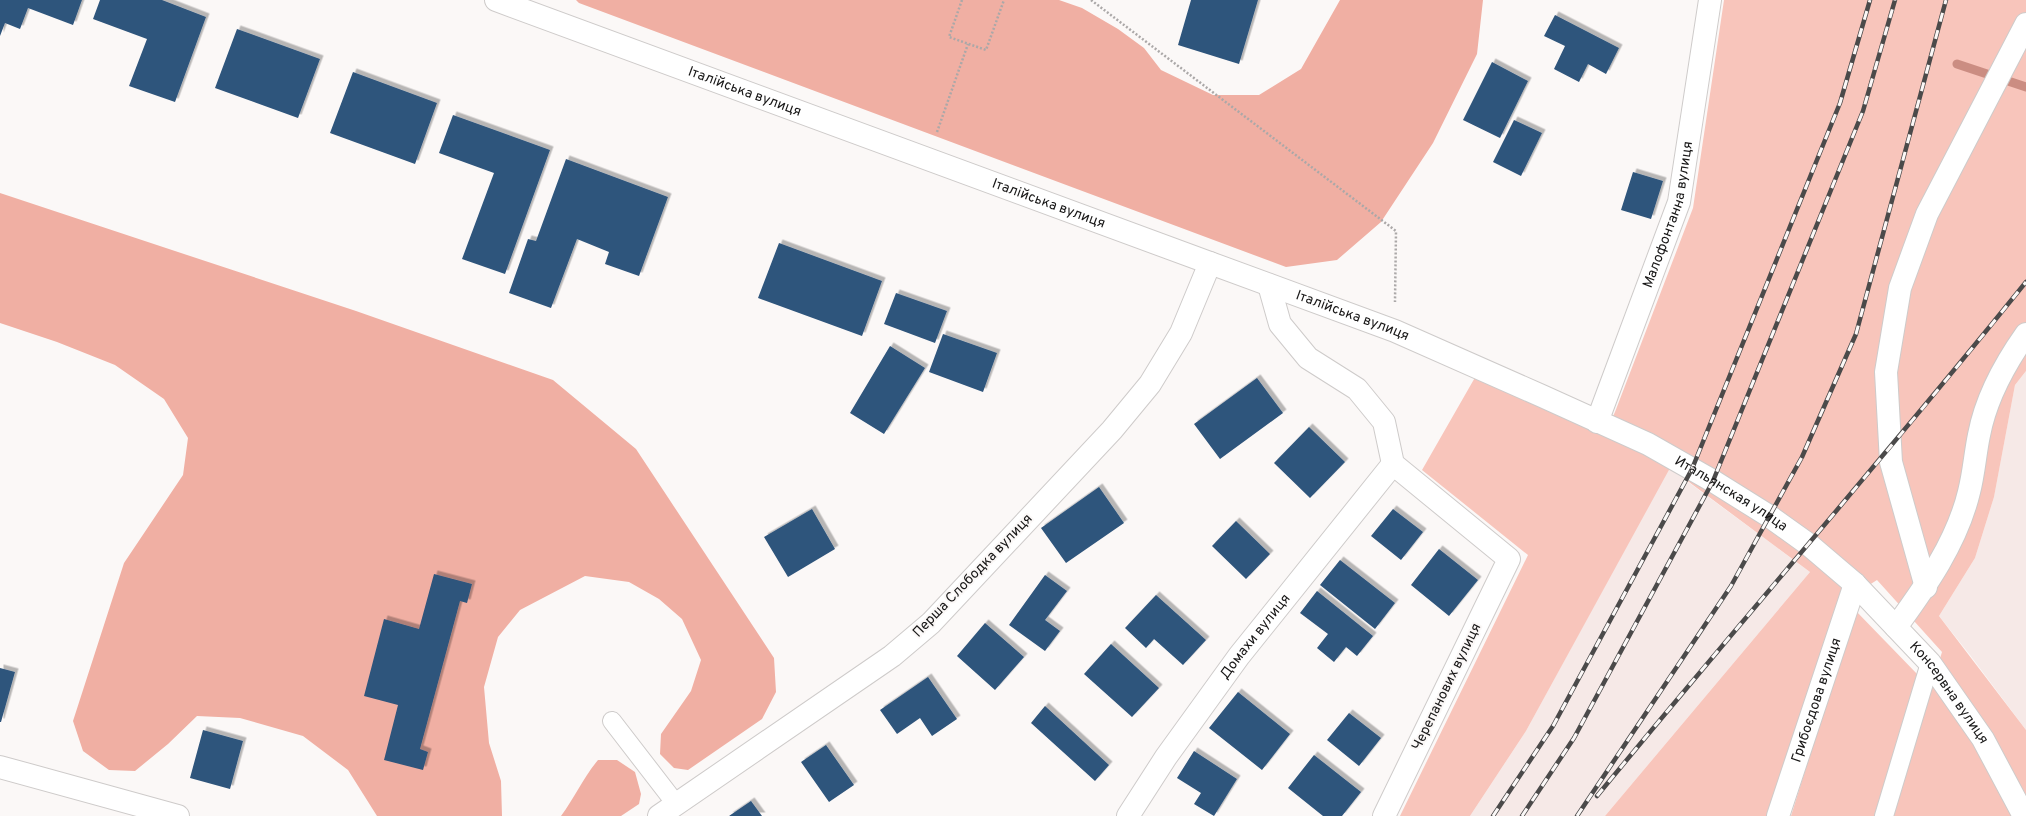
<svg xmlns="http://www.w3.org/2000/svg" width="2026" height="816" viewBox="0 0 2026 816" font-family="Overpass,sans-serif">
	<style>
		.built { fill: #f6e9e7 }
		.green { fill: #f8c5bb }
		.forest { fill: #f0afa3 }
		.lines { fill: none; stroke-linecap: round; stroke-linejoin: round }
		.stream { stroke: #cb8d82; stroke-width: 9 }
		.building { fill: #2e547b; filter: url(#shadow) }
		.service-casing { stroke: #cecbca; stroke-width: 20 }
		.minor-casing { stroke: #cecbca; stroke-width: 24 }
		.tertiary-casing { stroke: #cecbca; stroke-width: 24 }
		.path { stroke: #aba8a8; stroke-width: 2.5; stroke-dasharray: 2 2; stroke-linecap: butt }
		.service { stroke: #fff; stroke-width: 18 }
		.minor { stroke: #fff; stroke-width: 22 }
		.tertiary { stroke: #fff; stroke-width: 22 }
		.rail-casing { stroke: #4b4a4a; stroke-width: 4.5 }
		.rail { stroke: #fbf8f7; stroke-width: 3; stroke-dasharray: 9; stroke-linecap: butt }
		.labels { text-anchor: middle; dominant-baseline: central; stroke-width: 4; stroke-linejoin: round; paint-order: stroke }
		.street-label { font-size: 14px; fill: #171616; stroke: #fbf8f7 }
	</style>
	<defs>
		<filter id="shadow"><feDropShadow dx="3.5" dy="-3.5" stdDeviation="0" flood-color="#0004"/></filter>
	</defs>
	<rect width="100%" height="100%" fill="#fbf8f7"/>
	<path class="built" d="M2026,371V730L1970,655L1939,616L1975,558L1994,497L2015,385Z
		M1669,468L1810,572L1605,816H1470L1526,731Z"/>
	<path class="green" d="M1724,0H2026V371L2015,385L1994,497L1975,558L1939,616L2026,730V816H1892L1942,652L1877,580L1841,603L1776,816H1605L1810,572L1670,468L1526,731L1470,816H1400L1528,555L1422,470L1477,374L1605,433L1615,412L1693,208Z
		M1855,610L1919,676L1876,816H1791Z"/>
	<path class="forest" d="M576,0H1059L1082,8L1118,29L1144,48L1161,70L1213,95H1259L1301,69L1340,0H1483L1477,54L1433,143L1381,222L1337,260L1286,267L579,3Z
		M0,193L356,311L553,380L636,449L774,658L776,692L762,719L688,770L674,768L660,754L661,734L691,691L701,660L682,619L659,599L629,582L585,576L520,610L498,637L484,687L489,743L501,781L502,816H377L348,770L303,736L240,718L197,716L168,744L135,771L109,770L83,751L73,721L124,563L183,475L188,438L164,399L115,365L57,342L0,323Z
		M598,760H617L635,772L641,794L639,804L621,816H561C575,797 583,778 598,760Z"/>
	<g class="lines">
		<path class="stream" d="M1957,64L2026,87"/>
	</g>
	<path class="building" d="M0,0H82L73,25L28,8L20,29L5,23L0,36Z
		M100,0H162L206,17L175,102L129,86L147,39L93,19Z
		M1191,0H1258L1239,64L1178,45Z
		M1555,15L1619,48L1606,74L1588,64L1579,82L1554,69L1565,46L1544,36Z
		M237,29L320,59L298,118L215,88Z
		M1492,62L1528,81L1500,138L1463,120Z
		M353,72L437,103L415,164L330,133Z
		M453,115L550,150L505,274L462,259L494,173L439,153Z
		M1514,120L1542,133L1521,176L1493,162Z
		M566,159L668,197L639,276L605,264L609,252L577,239L551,308L509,293L528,239L536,241Z
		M1633,172L1663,181L1651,219L1621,210Z
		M779,243L882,281L862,336L758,298Z
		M896,293L947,311L935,343L884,324Z
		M943,334L997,353L983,392L929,372Z
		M890,346L925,368L884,434L850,413Z
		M1257,378L1283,413L1220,459L1194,424Z
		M1309,427L1345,462L1310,498L1274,463Z
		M1099,487L1124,523L1066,563L1041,528Z
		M812,509L835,549L788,577L764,537Z
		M1393,509L1423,532L1401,560L1371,536Z
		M1236,521L1270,554L1246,579L1212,546Z
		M1439,549L1478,580L1449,616L1411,585Z
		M1340,560L1395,603L1375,629L1320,585Z
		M434,574L472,584L467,603L460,601L420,749L428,752L423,770L384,760L398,705L364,696L384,619L419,629Z
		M1045,575L1067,591L1045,620L1060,631L1045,651L1009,625Z
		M1317,591L1373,636L1357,656L1346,647L1334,662L1317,648L1328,634L1300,613Z
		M1156,595L1206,640L1183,665L1154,639L1146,648L1125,628Z
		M985,623L1024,657L995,690L957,656Z
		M1111,644L1159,688L1132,717L1084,674Z
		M0,668L15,672L1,722H0Z
		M928,677L957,719L932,736L920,718L897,734L880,710Z
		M1238,692L1290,734L1262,770L1209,728Z
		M1045,706L1109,765L1095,781L1031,723Z
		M1349,713L1381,738L1359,766L1327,740Z
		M203,730L243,741L230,789L190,778Z
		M826,745L854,785L829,802L801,762Z
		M1194,751L1237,779L1214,816L1194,804L1201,793L1177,778Z
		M1314,755L1361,792L1342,816H1323L1288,788Z
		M751,801L762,816H729Z"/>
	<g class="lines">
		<defs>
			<path id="service" d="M612,721L676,804
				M1884,816L1930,663"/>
			<g id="minor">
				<path id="s1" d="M1210,263L1395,331L1542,396L1648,444L1713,481L1769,516L1808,544L1855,584L1930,663L1983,739L2024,816"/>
				<path d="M1269,285L1280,324L1308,358L1357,389L1384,422L1393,464L1509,559L1384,816"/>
				<path id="s2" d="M1597,422L1679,202L1710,0"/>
				<path d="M1926,587L1891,462L1886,372L1900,288L1927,214L2026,24"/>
				<path d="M1896,627C1926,586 1957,542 1969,492C1974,473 1975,454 1979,435C1986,398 2004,365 2026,334"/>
				<path id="s3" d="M1128,816L1166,757L1239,656L1393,464"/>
				<path id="s4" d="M1778,816L1855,584"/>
			</g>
			<g id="tertiary">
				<path id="s5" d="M496,0L1210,263L1181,333L1150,384L1112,430L931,623L892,656L659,816"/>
				<path d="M0,767L178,816"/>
			</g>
		</defs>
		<use href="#service" class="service-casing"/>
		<use href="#minor" class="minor-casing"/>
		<use href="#tertiary" class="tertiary-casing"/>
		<path class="path" d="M962,0L949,37L986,50L1004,0
			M1091,0L1396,231L1395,302
			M937,132L968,44"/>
		<use href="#service" class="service"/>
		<use href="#minor" class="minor"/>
		<use href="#tertiary" class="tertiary"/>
		<defs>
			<path id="rail" d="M1597,796C1739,623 1886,456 2026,282
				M1493,816L1553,726L1692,469L1840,103L1870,0
				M1522,816L1574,738L1713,481L1863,111L1895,0
				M1577,816L1731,586L1802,457L1856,334L1946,0"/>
		</defs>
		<use href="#rail" class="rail-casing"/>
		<use href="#rail" class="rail"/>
	</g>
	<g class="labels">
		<g class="street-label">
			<text stroke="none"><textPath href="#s5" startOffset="265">Італійська вулиця</textPath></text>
			<text stroke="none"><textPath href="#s5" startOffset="589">Італійська вулиця</textPath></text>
			<text stroke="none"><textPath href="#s2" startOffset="220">Малофонтанна вулиця</textPath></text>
			<text stroke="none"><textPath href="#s1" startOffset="152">Італійська вулиця</textPath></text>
			<text stroke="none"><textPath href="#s1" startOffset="571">Итальянская улица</textPath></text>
			<text transform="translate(973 576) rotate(-46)">Перша Слободка вулиця</text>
			<text stroke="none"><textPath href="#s3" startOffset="220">Домахи вулиця</textPath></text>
			<text transform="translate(1447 687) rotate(-64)">Черепанових вулиця</text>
			<text stroke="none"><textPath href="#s1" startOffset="869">Консервна вулиця</textPath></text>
			<text stroke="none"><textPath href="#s4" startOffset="122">Грибоєдова вулиця</textPath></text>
		</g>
	</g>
</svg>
